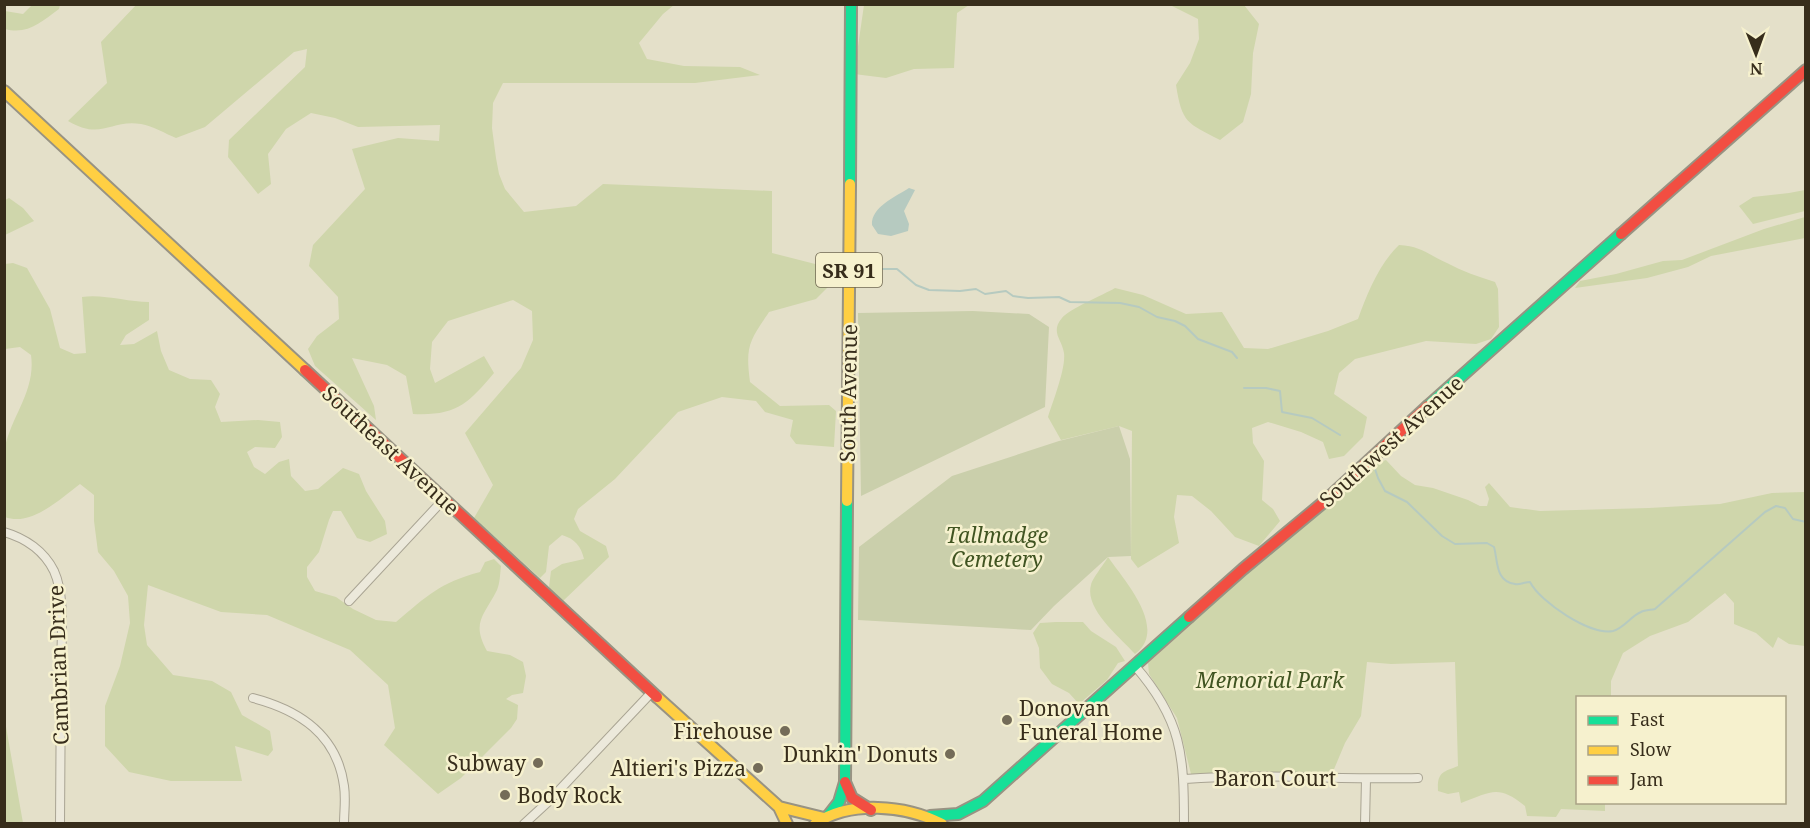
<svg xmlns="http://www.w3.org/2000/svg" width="1810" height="828" viewBox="0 0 1810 828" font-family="'Noto Serif',serif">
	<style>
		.green { fill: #cfd6ab }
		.cemetery { fill: #cacfab }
		.water { fill: #b6cac0 }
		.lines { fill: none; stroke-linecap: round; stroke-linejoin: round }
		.stream { stroke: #b6cac0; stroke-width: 2 }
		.street-casing { stroke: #a9a493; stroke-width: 10 }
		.fast-casing { stroke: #989383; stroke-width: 14 }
		.slow-casing { stroke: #989383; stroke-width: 14 }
		.jam-casing { stroke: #989383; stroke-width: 14 }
		.street { stroke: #ece9db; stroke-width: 8 }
		.fast { stroke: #16e098; stroke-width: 10 }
		.slow { stroke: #ffcf43; stroke-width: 10 }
		.jam { stroke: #f24e42; stroke-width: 10 }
		.poi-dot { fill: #746c58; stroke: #f6f1ce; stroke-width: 2 }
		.labels { text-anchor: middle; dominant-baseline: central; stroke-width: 5; stroke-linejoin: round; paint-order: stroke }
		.shield { fill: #f6f1ce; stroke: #706851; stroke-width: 1.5 }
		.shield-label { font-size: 20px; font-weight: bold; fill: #372d1b }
		.street-label { font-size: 21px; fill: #372d1b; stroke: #f6f1ce }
		.park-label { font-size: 21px; font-style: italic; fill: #405421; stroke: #f6f1ce }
		.poi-label { font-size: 21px; fill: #372d1b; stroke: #f6f1ce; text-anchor: end }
	</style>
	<rect width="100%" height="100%" fill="#e4e0c9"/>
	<path class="green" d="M137,4L674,5L663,14L639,43L647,59L684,66L740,67L760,75L695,83H503L493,103L492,128L496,158L499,174L505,189L524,212L576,206L603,184L772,191V253L827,267L832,283L816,299L769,312C750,341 745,345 750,382L780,406L829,405L836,411L834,447L796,444L790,436L793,420L765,412L756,401L722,397L678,412L615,479L578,509L574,519L580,531L606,546L609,557L563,601L549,587L551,571L562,564L584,559C581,546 575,539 562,535L549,546L546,572L540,578L474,518L493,485L465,433L521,368L533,340L532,311L513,300L448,321L432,342L430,369L435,383L484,356L494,373C468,404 456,416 413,414L406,376L387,365L352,358L374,406L376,420L315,366L308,349L317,336L339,319L338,297L309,266L313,245L365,189L352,149L398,138L439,141L440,125L358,127L335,118L311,113L286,129L268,154L271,184L258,194L228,157L229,140L305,67L307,49L294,52L205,127L176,138C166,134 153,126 141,124C110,119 102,141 68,121L107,83L101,42Z
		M32,5H60L59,9C41,22 28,35 5,29V11L23,14Z
		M864,5H969L957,13L954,68L914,69L886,78L854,74Z
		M1170,5H1244L1259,24L1253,53L1251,94L1243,122L1220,140C1187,123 1182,123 1176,85L1190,63L1199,39L1198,19Z
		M1805,190V211L1753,224L1739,206L1753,197L1789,193Z
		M9,198L23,208L34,221L5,235V200Z
		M1805,217V238L1711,256L1688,267L1647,278L1575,288L1580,281L1616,274L1663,261L1682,260L1764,229Z
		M1399,245C1421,246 1429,255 1447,263C1462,271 1479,277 1495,282L1498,289L1499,327L1491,339L1476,344L1426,341L1355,359L1339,373L1334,394L1367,417L1363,437L1344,456L1329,459L1323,442L1301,432L1268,422L1252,428L1253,443L1264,461L1262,500L1273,509L1280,521L1259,546L1235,537L1211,511L1192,496L1177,495L1174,517L1179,543L1138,568L1131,559L1132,431L1119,426L1061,440L1048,417C1053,401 1066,368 1064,353C1062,339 1050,332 1062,318C1069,309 1103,295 1115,288L1143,295L1186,314L1222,312L1244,348L1268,349L1328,331L1358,319C1367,294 1379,264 1399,245Z
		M13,263L27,268L50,309L60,348L74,354L86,353L82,297C104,294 127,302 149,302V320L126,335L120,345L134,344L157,331L161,351L169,370L190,379L211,380L220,394L215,407L221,422L258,420L280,422L282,437L275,448L255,447L247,452L254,467L265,474L279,462L289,459L291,476L305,491L318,489L343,468L359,474L366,491L385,521L387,534L370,542L357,538L341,511H333L329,520L319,552L307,567V577L315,591L336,597L353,609L376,620L396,622C427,596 439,583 480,572L485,562L494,559L501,566C500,574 500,583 497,590C484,616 471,622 487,651L510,655L523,662L526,676L523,693L512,695L506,699L518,705L517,719L511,728L461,778L438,794L384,745L395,728L388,685L350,650L267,615L221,612L148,585L144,625L147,645L173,675L212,681L231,692L242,715L270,731L273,750L268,756L235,746L242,781H171L129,772L105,746V706L120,666L130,623L128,596L114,571L98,552L94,521V495L80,484C60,499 31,527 5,517C4,498 1,464 5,447C12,415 36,390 31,355L20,347L5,349V264Z
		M1379,458L1383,461L1386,460L1401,476L1415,485L1433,488L1468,500L1480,506H1487L1489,499L1485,487L1489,483L1510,507L1540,511L1649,508L1720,504L1772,493L1805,492V646L1789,644L1778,637L1773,648L1756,633L1734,624V603L1725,593L1688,622L1650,636L1623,653L1611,681V697L1578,698V802L1605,803V811L1561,809L1556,817L1527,816L1525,806C1498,784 1491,792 1461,803L1459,792L1448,794L1438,791C1437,772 1443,772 1458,766L1455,662L1391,664L1367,662L1361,716L1345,743L1332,774H1191L1177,718L1149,674L1148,663L1259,562Z
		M1108,557C1124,580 1169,629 1135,654C1121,638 1084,609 1091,585C1092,579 1104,564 1108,557Z
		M1056,622H1083L1091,631L1116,647L1125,661L1118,663L1107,680L1079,704L1069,693L1052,684L1040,668L1039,648L1033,633L1040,623Z
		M5,721L23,823H5Z"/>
	<path class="cemetery" d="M973,311L1029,314L1049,327L1045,407L861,496L858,313Z
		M1119,426L1130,459L1131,556L1108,557L1054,606L1031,630L858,620L859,547L952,476L1059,441Z"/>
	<path class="water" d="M909,188L915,190L904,211L909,224L908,231L891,236L878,234L872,225C871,207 895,197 909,188Z"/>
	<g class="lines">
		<path class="stream" d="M866,269H897L916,285L929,290L960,291L976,289L985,294L1006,291L1013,296L1028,298L1059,297L1070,302L1120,303L1139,307L1157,317L1175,321L1185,326L1198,339L1232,352L1237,358
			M1244,388H1266L1280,391L1282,412L1312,418L1340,435
			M1375,469L1378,478L1385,491L1407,502L1442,536L1455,544L1487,543L1494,547C1498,561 1495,581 1515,584C1520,585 1524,582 1530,582C1540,602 1591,636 1613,631C1624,628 1631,616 1641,612C1645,610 1651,610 1655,609L1765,512L1776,506L1785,508L1793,519L1806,522"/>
		<defs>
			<path id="street" d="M4,532C25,538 44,551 54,571C66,597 61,642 61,671C61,722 60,773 60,824
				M349,601L444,499
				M1135,666C1182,720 1184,755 1184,824
				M253,698C299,710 337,734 344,786C346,799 344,811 344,824
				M1185,779C1262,773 1340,780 1418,778
				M524,824L549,801L652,692
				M1365,824L1366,779"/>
			<path id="fast" d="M850,184L851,4
				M1428,406L1621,234
				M828,816L839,802L845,782L847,501
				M930,816L958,814L983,801L1189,617"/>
			<path id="slow" d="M4,91L305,370
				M847,501L850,184
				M657,697L779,807L824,818
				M779,807L787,824
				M815,824C849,800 906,805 942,824"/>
			<path id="jam" d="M1621,234L1806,70
				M305,370L657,697
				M1189,617L1243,569L1325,501L1428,406
				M845,782L852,798L871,810"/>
		</defs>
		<use href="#street" class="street-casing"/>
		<use href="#fast" class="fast-casing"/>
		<use href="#slow" class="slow-casing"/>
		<use href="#jam" class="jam-casing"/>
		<use href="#street" class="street"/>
		<use href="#fast" class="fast"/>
		<use href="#slow" class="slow"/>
		<use href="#jam" class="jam"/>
	</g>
	<g class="poi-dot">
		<circle cx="1007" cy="720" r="6"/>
		<circle cx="785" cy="731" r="6"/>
		<circle cx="950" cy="754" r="6"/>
		<circle cx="538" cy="763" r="6"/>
		<circle cx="758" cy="768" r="6"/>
		<circle cx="505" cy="795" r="6"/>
	</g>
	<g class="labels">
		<rect class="shield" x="816" y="253" width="66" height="34" rx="4.5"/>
		<g class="shield-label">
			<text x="849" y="270">SR 91</text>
		</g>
		<g class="street-label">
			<text transform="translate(848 393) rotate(-89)">South Avenue</text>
			<text transform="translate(1391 441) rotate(-42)">Southwest Avenue</text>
			<text transform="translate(391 450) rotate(43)">Southeast Avenue</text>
			<text transform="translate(58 665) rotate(-92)">Cambrian Drive</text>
			<text x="1275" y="778">Baron Court</text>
		</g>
		<g class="park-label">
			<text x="997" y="535">Tallmadge<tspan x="997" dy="24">Cemetery</tspan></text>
			<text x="1270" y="680">Memorial Park</text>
		</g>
		<g class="poi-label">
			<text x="1019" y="708" text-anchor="start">Donovan<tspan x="1019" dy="24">Funeral Home</tspan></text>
			<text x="773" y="731">Firehouse</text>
			<text x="938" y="754">Dunkin' Donuts</text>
			<text x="526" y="763">Subway</text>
			<text x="746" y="768">Altieri's Pizza</text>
			<text x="517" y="795" text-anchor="start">Body Rock</text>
		</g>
	</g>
	<rect width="1810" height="828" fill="none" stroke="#372d1b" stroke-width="12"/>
	<rect x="1576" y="696" width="210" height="108" fill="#f6f1ce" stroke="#aaa386" stroke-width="1.5"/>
	<rect x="1588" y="716" width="30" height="9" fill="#16e098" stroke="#aaa386" stroke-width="1.5"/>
	<text x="1630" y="726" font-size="18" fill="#372d1b">Fast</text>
	<rect x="1588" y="746" width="30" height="9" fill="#ffcf43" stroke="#aaa386" stroke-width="1.5"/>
	<text x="1630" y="756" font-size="18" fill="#372d1b">Slow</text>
	<rect x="1588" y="776" width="30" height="9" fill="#f24e42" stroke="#aaa386" stroke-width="1.5"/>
	<text x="1630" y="786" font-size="18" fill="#372d1b">Jam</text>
	<g transform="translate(1756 54) rotate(179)" stroke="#f6f1ce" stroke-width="4.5" paint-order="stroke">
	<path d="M0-4.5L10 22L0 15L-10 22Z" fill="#372d1b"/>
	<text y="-9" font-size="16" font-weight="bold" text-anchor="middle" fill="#372d1b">N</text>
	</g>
</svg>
